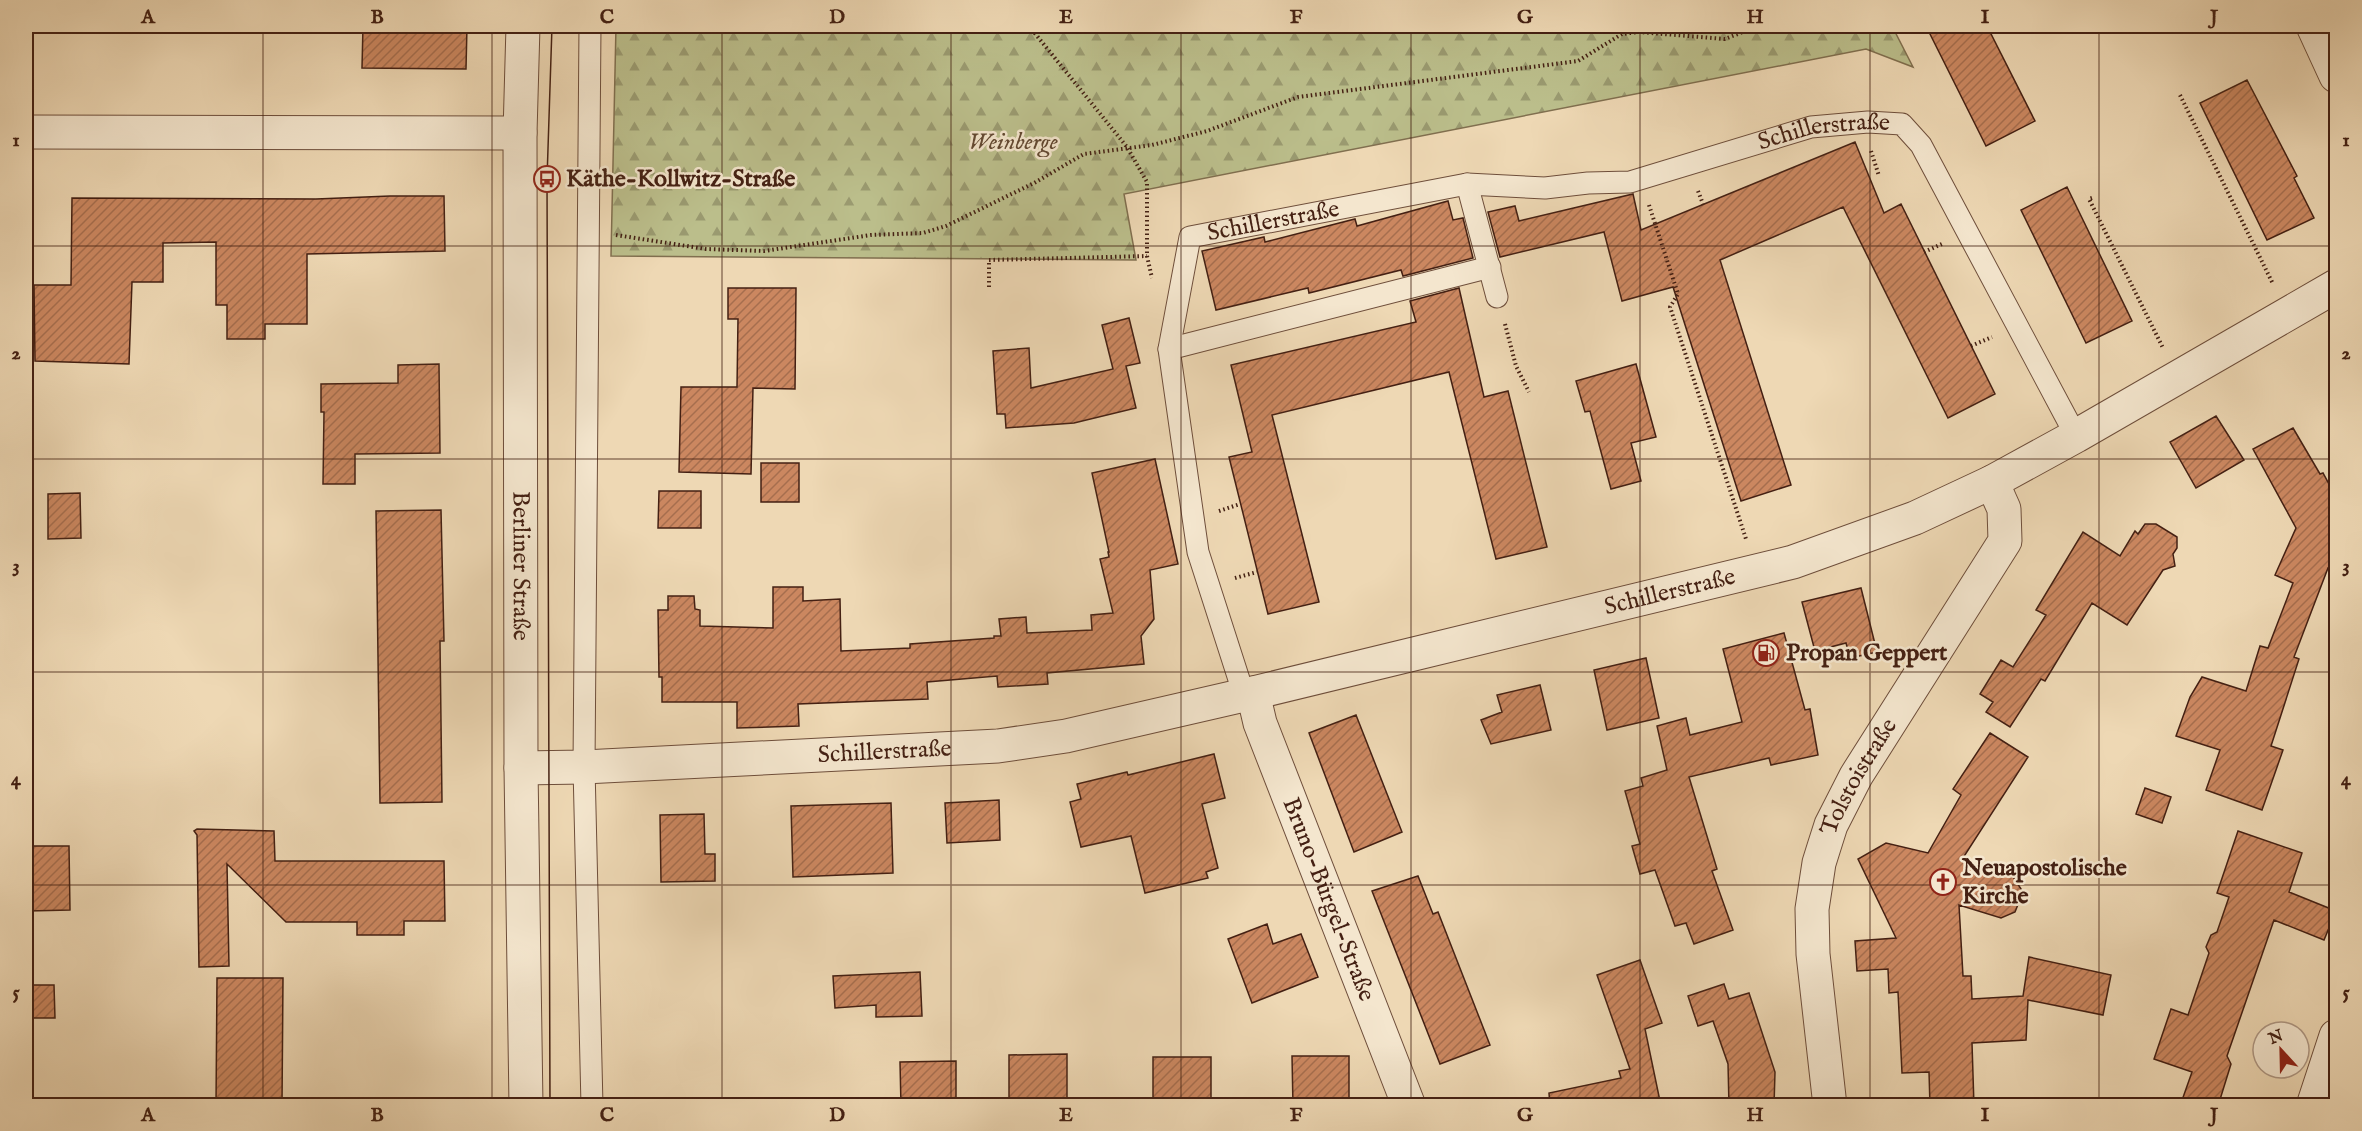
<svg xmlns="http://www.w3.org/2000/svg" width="2362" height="1131" viewBox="0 0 2362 1131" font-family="'IM FELL English',serif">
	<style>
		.forest { fill: url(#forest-firs); stroke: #806f4f; stroke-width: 1.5 }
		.building { fill: url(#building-hatch); stroke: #442013; stroke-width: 1.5 }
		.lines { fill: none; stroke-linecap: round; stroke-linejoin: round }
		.service-casing { stroke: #6e4e3b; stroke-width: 23 }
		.minor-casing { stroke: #6e4e3b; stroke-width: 35 }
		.tertiary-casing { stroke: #6e4e3b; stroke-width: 35 }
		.path { stroke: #442013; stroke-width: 4; stroke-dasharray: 1.5 3; stroke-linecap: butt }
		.service { stroke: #f4e6ce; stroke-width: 21 }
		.minor { stroke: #f4e6ce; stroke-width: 33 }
		.tertiary { stroke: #f4e6ce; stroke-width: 33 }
		.tram { stroke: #442013; stroke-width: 1.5 }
		.grid { fill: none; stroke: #442013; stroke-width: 1.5; stroke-opacity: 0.55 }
		.labels { text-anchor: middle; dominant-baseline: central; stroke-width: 5; stroke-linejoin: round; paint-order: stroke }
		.street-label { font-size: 24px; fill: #442013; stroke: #f4e6ce }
		.park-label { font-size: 24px; font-style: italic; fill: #624831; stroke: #f4e6ce }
		.poi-label { font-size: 24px; font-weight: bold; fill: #442013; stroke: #f4e6ce; text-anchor: start }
		.neatline { fill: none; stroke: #442013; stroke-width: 2 }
		.grid-label { font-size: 20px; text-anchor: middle; font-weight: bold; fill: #442013 }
	</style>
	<defs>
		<pattern id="forest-firs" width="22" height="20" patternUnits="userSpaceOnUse" patternTransform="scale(1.5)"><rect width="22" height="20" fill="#bbbe8b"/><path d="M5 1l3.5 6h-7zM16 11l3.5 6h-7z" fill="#9a9a70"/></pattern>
		<pattern id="building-hatch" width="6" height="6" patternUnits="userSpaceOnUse" patternTransform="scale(1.5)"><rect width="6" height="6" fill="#cb8760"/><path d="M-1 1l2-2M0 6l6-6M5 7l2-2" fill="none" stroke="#a66e4e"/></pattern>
	</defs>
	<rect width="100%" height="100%" fill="#eed8b4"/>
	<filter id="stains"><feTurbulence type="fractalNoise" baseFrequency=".00333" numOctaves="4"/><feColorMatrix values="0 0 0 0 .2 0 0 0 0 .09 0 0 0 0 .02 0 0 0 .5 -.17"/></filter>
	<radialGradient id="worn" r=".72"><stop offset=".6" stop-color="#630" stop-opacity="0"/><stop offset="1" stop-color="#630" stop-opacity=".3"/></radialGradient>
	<path class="forest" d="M616,26H1892L1913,67L1866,49L1124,194L1136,260L611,256Z"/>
	<path class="building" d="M363,26H467L466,69L362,68Z
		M1926,26H1987L2035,121L1986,146Z
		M2247,80L2297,176L2294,178L2314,218L2267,240L2200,103Z
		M1855,142L1884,213L1901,204L1995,394L1948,418L1843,207L1720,260L1791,485L1741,501L1673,287L1622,301L1604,232L1500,257L1488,212L1515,206L1519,221L1633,194L1641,230Z
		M2067,187L2132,321L2086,343L2021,210Z
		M390,196H444L445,251L307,254V324H265V339H227V305H216V242L163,243V282H132L129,364L35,361L34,285H71L72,198L316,199Z
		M1448,201L1453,220L1463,218L1473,258L1403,276L1401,270L1309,293L1308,288L1216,310L1202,251L1264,237L1265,242L1355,219L1357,226Z
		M728,288H796L795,389L753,388L751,474L679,472L681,387H737L738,319H728Z
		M1459,288L1484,397L1508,391L1547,547L1496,559L1449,372L1272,415L1319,602L1268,614L1229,457L1252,452L1231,365L1416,322L1410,301Z
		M1129,318L1140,363L1126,366L1136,408L1074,423L1006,428L1005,414H997L993,351L1029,348L1031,388L1113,369L1102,325Z
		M439,364L440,453L355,454V484H323L324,412H321V384L398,383V365Z
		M1636,364L1656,437L1631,443L1641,481L1611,489L1590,411L1585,412L1576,381Z
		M2216,416L2244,460L2196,488L2170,442Z
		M2293,428L2320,474L2323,473L2337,499V571L2328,568L2294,657L2299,659L2271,746L2283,750L2262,810L2206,790L2220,750L2176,736L2190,697L2202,677L2246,691L2260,646L2268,648L2293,583L2275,575L2296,528L2253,449Z
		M1155,459L1178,564L1150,570L1154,619L1141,636L1144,664L1047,673L1048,684L998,687L997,676L927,682L928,699L798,704L799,726L737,728V702H662V677H659L658,610H668V596H694L695,609L700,610V626L773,628V587H803V601L840,599L841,651L910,648V644L994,638V636H1001L999,619L1026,617L1027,633L1092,630L1091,615L1113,613L1100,559L1109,557L1108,552H1109L1092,473Z
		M761,463H799V502H761Z
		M659,491H701V528H658Z
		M80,493L81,538L48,539V494Z
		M441,510L444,641H440L442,802L380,803L376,511Z
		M2145,524H2156L2177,537V548L2173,554L2175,566L2163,570L2127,625L2092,603L2045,681L2041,679L2010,727L1986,712L1993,702L1980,694L2001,660L2013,667L2046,615L2036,610L2083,532L2120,556L2135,531L2138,534Z
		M1861,588L1877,652L1850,658L1846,643L1815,651L1802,602Z
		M1784,633L1805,710L1810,709L1818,755L1771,765L1769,758L1689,777L1717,869L1712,871L1733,930L1694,944L1686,923L1675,926L1655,870L1640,874L1632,846L1640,844L1625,791L1643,786L1641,778L1667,770L1657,726L1686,718L1690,735L1742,722L1723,649Z
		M1646,658L1659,718L1607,730L1594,670Z
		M1540,685L1551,730L1491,744L1481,720L1502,712L1497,695Z
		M1356,715L1402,832L1354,852L1309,733Z
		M1990,733L2028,757L1961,861L2010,872L2023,892L2015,912L2001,918L1959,905L1963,976H1971L1972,999L2023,996L2029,957L2111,975L2103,1015L2028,1000L2026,1040L1972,1043L1974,1106H1930L1929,1072L1902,1073L1898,992L1889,993L1888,969L1857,971L1855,941L1896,938L1858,859L1886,843L1928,853L1961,795L1953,789Z
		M1214,754L1225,798L1202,804L1218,868L1206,872L1208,878L1145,893L1131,836L1081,847L1070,802L1081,799L1077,784L1127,772L1128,775Z
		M2145,788L2171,797L2162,823L2136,814Z
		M999,800L1000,840L947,843L945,803Z
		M891,803L893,873L793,877L791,806Z
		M704,814L705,854H715V881L661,882L660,815Z
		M197,829L274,831L275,861H444L445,921H404V935H357V922H286L227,864L229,966L199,967L197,835L194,831Z
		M2238,831L2302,853L2289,892L2336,911L2324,940L2274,920L2227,1056L2231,1064L2218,1106H2180L2192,1072L2154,1059L2171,1009L2188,1015L2209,953L2206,947L2211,935L2217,932L2229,897L2217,893Z
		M26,846H69L70,910L28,911Z
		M1418,876L1433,914L1438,912L1490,1045L1440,1064L1372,891Z
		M1267,924L1273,944L1301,934L1318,977L1252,1003L1228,939Z
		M1640,960L1662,1023L1645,1029L1661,1106H1550L1549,1093L1621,1078L1619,1071L1630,1069L1597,975Z
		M920,972L922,1016L876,1017V1005L835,1008L833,976Z
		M217,978H283L282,1106H216Z
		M1724,984L1729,999L1749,993L1775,1072L1774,1106H1729L1728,1064L1713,1021L1698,1026L1688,996Z
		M26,985H54L55,1018H26Z
		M1067,1054V1106H1009V1055Z
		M1292,1056H1349V1100L1334,1106H1293Z
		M1153,1057H1211V1106H1153Z
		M956,1061V1106H901L900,1062Z"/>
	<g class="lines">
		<defs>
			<g id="service">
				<path d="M590,26L584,767L592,1106"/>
				<path d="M1467,184L1497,297"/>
				<path d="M1169,349L1490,267"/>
				<path id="s1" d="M1244,695L1198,552L1169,349L1190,237L1467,184L1545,188L1588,183L1630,182L1811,127L1868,122L1902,124L1921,145L2076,436"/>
			</g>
			<g id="minor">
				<path d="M26,132L520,133"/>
				<path id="s2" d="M1253,693L1260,723L1409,1106"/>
				<path id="s3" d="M521,768L584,767L998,746L1066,736L1253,693L1793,562L1915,518L1992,482L2076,436L2336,286"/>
				<path id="s4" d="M1830,1106L1813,954L1812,909L1819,863L1824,847L1831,825L1856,776L2005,541L2004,509L1992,482"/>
				<path d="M2313,1106L2336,1036"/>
			</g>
			<g id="tertiary">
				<path id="s5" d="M523,26L520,133L521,768L526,1106"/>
				<path d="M2313,26L2336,76"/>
			</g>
		</defs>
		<use href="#service" class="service-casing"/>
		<use href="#minor" class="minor-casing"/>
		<use href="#tertiary" class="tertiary-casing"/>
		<path class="path" d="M1029,26L1127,147L1147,182V256L1152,278
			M2180,95L2273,284
			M1871,151L1879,176
			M1698,191L1703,204
			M2092,198L2089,199L2163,348
			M1649,205L1678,294L1670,307L1746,539
			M616,235L706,249L764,251L871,235L923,233L946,226L1034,183L1084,154L1152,145L1207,131L1298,97L1578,61L1622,34L1639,32L1725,39L1758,26
			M1924,252L1942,244
			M989,287V260L1147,256
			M1505,324L1516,366L1529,392
			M1971,346L1992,337
			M1219,511L1240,504
			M1235,578L1257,572"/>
		<use href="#service" class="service"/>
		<use href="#minor" class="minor"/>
		<use href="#tertiary" class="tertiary"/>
		<path class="tram" d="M550,1106L547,179L552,26"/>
	</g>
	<path class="grid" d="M263,26V1106M492,26V1106M722,26V1106M951,26V1106M1181,26V1106M1411,26V1106M1640,26V1106M1870,26V1106M2099,26V1106M26,246H2336M26,459H2336M26,672H2336M26,885H2336"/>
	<defs>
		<symbol id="bus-ring" viewBox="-11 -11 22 22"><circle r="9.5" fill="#f4e6ce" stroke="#8f2418" stroke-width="1.5"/><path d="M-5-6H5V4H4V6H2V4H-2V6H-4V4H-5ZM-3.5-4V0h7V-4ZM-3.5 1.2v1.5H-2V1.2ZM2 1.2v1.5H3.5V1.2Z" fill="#8f2418"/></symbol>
		<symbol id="fuel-ring" viewBox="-11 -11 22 22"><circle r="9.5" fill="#f4e6ce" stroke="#8f2418" stroke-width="1.5"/><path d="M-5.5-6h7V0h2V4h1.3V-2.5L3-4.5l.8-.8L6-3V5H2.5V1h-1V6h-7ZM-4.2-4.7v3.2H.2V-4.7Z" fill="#8f2418"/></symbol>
		<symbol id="church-ring" viewBox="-11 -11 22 22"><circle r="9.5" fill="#f4e6ce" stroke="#8f2418" stroke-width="1.5"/><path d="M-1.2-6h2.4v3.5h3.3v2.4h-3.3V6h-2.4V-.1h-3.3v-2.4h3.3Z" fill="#8f2418"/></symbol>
	</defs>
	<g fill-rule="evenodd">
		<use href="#bus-ring" x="532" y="164" width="30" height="30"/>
		<use href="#fuel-ring" x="1751" y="638" width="30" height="30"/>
		<use href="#church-ring" x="1928" y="867" width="30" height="30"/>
	</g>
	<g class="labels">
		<g class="street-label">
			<text stroke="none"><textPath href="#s1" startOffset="1116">Schillerstraße</textPath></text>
			<text stroke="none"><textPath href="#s1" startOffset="554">Schillerstraße</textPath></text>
			<text stroke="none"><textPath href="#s5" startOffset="540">Berliner Straße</textPath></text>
			<text stroke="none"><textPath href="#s3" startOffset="1167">Schillerstraße</textPath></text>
			<text stroke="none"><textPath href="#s3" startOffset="364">Schillerstraße</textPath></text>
			<text stroke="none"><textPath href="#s4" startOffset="340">Tolstoistraße</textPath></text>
			<text stroke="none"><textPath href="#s2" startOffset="220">Bruno-Bürgel-Straße</textPath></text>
		</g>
		<g class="park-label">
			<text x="1013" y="142">Weinberge</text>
		</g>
		<g class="poi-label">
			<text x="566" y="179">Käthe-Kollwitz-Straße</text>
			<text x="1786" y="653">Propan Geppert</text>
			<text x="1962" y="868">Neuapostolische<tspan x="1962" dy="28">Kirche</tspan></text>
		</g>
	</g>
	<rect width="2362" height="1131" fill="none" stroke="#eed8b4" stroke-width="66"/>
	<g transform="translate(2281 1050) rotate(338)"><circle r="28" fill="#f4e6ce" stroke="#ae9783" stroke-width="1.5"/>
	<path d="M0-4.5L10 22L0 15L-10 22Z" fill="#8f2418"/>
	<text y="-9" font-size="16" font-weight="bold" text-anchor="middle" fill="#442013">N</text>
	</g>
	<rect x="33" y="33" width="2296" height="1065" class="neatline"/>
	<g class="grid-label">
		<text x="148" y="23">A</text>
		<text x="377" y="23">B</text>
		<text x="607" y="23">C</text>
		<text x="837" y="23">D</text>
		<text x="1066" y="23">E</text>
		<text x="1296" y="23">F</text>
		<text x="1525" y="23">G</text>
		<text x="1755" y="23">H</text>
		<text x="1985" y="23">I</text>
		<text x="2214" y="23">J</text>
		<text x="16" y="146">1</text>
		<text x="2346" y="146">1</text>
		<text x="16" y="359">2</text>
		<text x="2346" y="359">2</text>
		<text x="16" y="572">3</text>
		<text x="2346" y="572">3</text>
		<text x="16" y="785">4</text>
		<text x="2346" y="785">4</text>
		<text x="16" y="998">5</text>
		<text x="2346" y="998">5</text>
		<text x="148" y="1121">A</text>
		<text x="377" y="1121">B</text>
		<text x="607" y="1121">C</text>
		<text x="837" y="1121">D</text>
		<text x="1066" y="1121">E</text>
		<text x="1296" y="1121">F</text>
		<text x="1525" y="1121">G</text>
		<text x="1755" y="1121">H</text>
		<text x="1985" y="1121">I</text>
		<text x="2214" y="1121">J</text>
	</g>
	<rect width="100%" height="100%" filter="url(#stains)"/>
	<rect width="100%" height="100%" fill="url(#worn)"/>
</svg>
